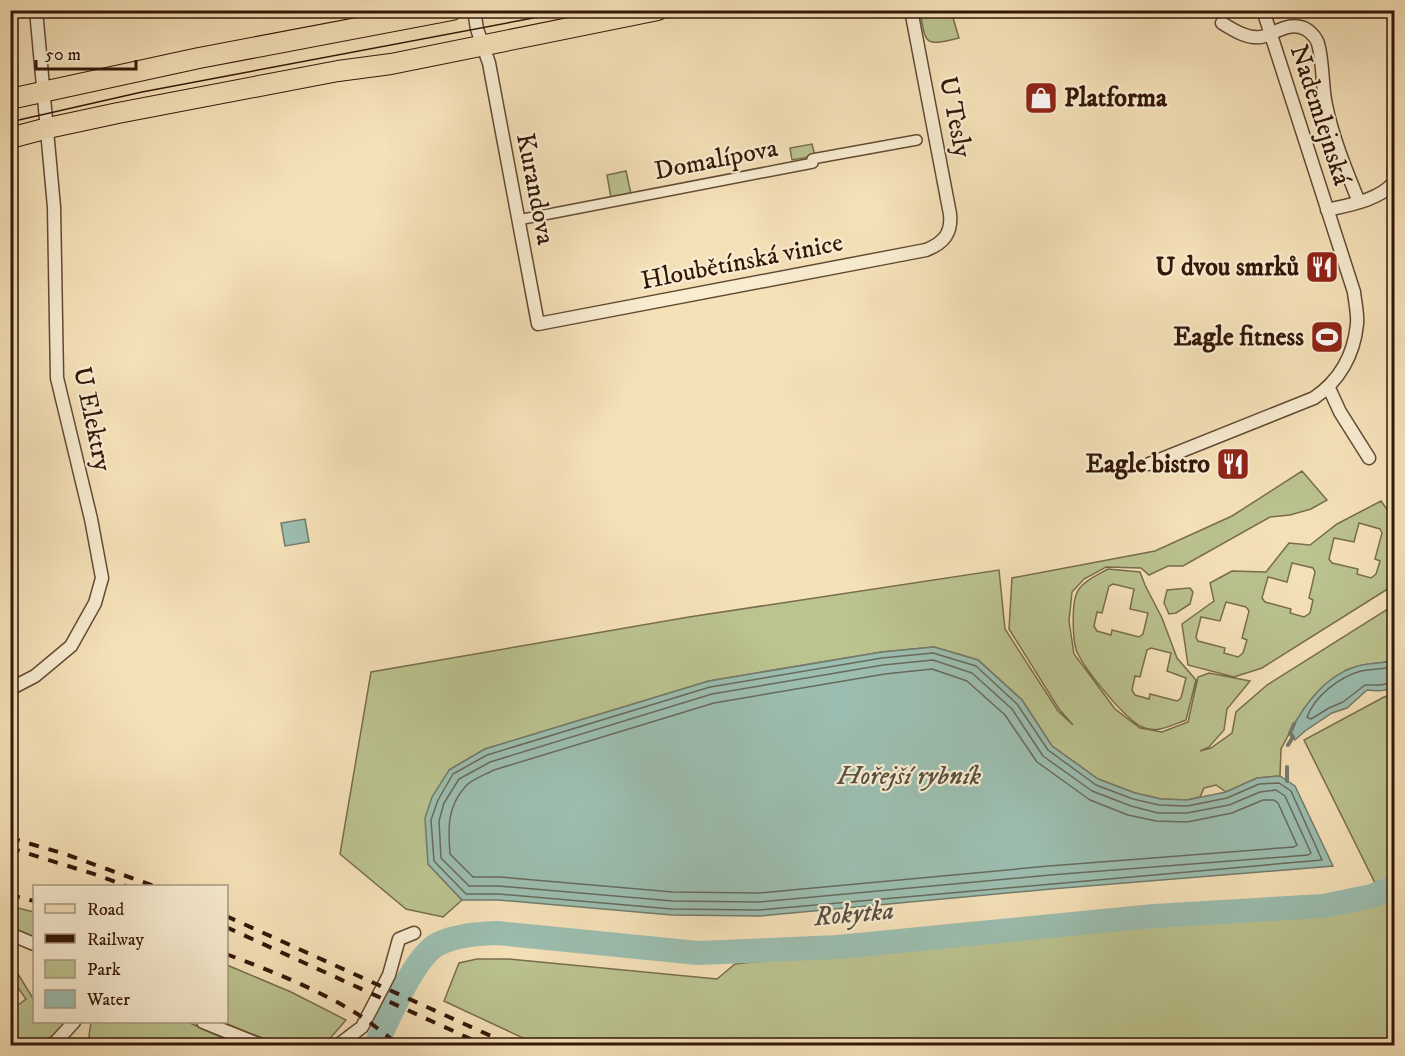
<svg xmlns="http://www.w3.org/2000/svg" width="1405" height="1056" viewBox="0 0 1405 1056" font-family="'IM FELL DW Pica',serif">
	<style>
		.green { fill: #bbc38f; stroke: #786d4c; stroke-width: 1.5; fill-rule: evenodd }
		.water { fill: #9cbeb0; stroke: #727b6d; stroke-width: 1.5 }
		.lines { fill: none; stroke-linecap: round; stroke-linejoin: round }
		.shore { stroke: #686a5c; stroke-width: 1.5 }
		.stream { stroke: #727b6d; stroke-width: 4 }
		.river { stroke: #9cbeb0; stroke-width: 24 }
		.pedestrian-casing { stroke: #644a34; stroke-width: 12 }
		.minor-casing { stroke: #644a34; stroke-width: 15 }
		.primary-casing { stroke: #341708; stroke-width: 22 }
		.pedestrian { stroke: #f8ecd1; stroke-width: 9 }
		.minor { stroke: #f8ecd1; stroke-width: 12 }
		.primary { stroke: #f5e1b8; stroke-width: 20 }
		.tram { stroke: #341708; stroke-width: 1.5 }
		.rail { stroke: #341708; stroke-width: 4; stroke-dasharray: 10 10; stroke-linecap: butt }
		.labels { text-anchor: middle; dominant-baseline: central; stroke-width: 4.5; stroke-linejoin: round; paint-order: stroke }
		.poi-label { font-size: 26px; font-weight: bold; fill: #341708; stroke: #f8ecd1; text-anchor: end }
		.street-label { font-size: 26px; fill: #341708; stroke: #f8ecd1 }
		.water-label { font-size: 27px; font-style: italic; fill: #585143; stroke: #f8ecd1 }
	</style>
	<rect width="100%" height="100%" fill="#f5e1b8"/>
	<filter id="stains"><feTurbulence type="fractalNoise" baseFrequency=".00333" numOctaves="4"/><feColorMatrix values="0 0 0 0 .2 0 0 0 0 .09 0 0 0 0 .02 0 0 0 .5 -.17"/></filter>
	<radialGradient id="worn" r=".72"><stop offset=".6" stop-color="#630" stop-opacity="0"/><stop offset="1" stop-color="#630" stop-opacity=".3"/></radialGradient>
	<path class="green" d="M920,11H951L959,38C923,47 926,44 920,11Z
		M812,144L815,156L792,160L790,148Z
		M626,171L631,194L611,198L607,175Z
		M1302,471L1327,500L1311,509L1290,515L1270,517L1183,566H1168L1149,575L1141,568L1106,567L1084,579L1072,592L1069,621L1074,654L1115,709L1140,728L1162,732L1188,722L1198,677L1209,673L1250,681L1227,709L1224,730L1209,747L1200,751L1211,748L1232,733L1236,712L1267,685L1394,605V661L1363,665L1346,670L1296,721L1281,749L1280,776L1257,778L1226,792L1216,785L1204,788L1200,797L1187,800L1161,799L1135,793L1098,779L1052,746L1022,700L978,660L934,647L882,652L709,681L485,749L449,770L428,864L462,900L443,917L406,909L340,854L371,672L689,617L999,570L1005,629L1058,711L1073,725L1059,709L1009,629L1012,578L1155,551L1232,516Z
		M1381,501L1394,519V585L1262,668L1234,677L1188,665L1182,624L1214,601L1210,583L1232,571L1266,572L1289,543L1310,545L1337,524ZM1359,523L1380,529L1382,533L1375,559L1380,561L1376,574L1371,578L1357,574L1358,569L1332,563L1329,559L1334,538L1354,542ZM1292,563L1313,568L1315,572L1309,598L1313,600L1310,613L1304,617L1290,613L1291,609L1265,602L1262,598L1268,577L1287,582ZM1226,602L1246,607L1249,611L1242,638L1247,640L1243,653L1238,657L1224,653L1225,648L1198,641L1196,637L1201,617L1220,621Z
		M1108,569L1140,572L1145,585L1162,618L1177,658L1196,680L1186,720C1172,725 1156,734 1142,727C1124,718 1087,672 1078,654C1072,644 1072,606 1076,595C1080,582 1098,575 1108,569ZM1113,584L1134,589L1130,609L1148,613L1143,634L1139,637L1112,630L1111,635L1097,631L1094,626L1097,612L1102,613L1109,586ZM1151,648L1171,653L1167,671L1186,678L1181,698L1177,701L1150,694L1149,699L1135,695L1132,690L1135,676L1140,677L1147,650Z
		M1190,588L1193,592L1190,604L1176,613L1169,614L1164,603L1167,590Z
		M1394,694V876L1376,885L1304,740L1384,697Z
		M1394,896V1045L540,1046L444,1001L459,963L477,959H509L717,979L735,964L804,956L1361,909Z
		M10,906L34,912V938L11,929Z
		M10,961L34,1000V1022H61L68,1025L38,1045H11V1003L14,1008L26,999L11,978Z
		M227,965L291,992L346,1020L326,1043C283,1049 262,1039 223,1022H226Z
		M91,1022H188L238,1045H100L92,1044L89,1036Z"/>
	<path class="water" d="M305,519L309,542L285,546L281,523Z
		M934,647L978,660L1022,700L1052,746L1098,779L1135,793L1161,799L1187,800L1226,792L1257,778L1280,776L1295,786L1333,866L1051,889L760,916L672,915L498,900H462L428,864L425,818L432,797L449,770L485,749L709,681L882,652Z
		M1394,661V686C1387,692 1377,691 1367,690L1347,708L1332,713L1305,731L1295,740L1290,733C1304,703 1329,672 1362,665C1373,663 1384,663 1394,661Z"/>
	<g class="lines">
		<path class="shore" d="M933,653L976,666L1017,704L1048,750L1096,785L1133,799L1159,805L1187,806L1227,798L1259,784L1279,783L1291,791L1322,860L759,910L672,909L499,894H466L434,861L431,820L438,800L453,774L487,755L710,687L882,658Z
			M933,660L972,673L1012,709L1043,756L1092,791L1131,806L1158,813H1187L1229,805L1260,792L1276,790L1285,796L1311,853L1308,855L1050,875L759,902L673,901L499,886H469L441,858L439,821L444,803L459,779L490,762L712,694L883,665Z
			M1394,667C1383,669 1372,669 1361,671C1339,677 1315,696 1307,717L1311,719L1329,708L1343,702L1365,685H1381L1394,682
			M932,669L967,681L1005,715L1037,762L1090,800L1128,815L1156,821L1187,822L1232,813L1263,800H1274L1278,803L1297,845L1294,847L1049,866L759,893L673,892L500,877H473L450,854C448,829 447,807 465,787C471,779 485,775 494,770L714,703L885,674Z"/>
		<path class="stream" d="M1288,745L1293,737L1290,733L1294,724
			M1287,767V781"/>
		<path class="river" d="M375,1046C389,1020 413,957 438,944C456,935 477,934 497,933L698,953L838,947L1154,916L1323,906L1372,896L1394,887"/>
		<defs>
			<path id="pedestrian" d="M518,220L813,163L812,159L917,140"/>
			<path id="minor" d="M474,10L477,29L489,63L538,324L926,250C944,243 952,233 950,214L911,10
				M1222,23C1233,30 1250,41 1265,36C1276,32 1287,24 1300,27C1307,28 1314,35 1317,41C1323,54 1322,89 1326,105C1333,139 1346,170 1359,202
				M1394,168V175
				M1327,210C1349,205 1380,200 1394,182
				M1329,388L1340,412L1369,458
				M1149,464L1314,398C1339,381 1354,355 1357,324C1358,314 1355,302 1354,292L1263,10
				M10,689L35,676L71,646L95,603L102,578L91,519L57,378L54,207L36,10
				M10,934L34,944
				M203,1022L263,1046
				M52,1046L74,1022
				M337,1046L362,1027L389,975L399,939L414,933"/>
			<path id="primary" d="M10,99L199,58L452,10
				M10,138L48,128L118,113L338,71L391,64L658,10"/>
		</defs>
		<use href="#pedestrian" class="pedestrian-casing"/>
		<use href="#minor" class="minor-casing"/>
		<use href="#primary" class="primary-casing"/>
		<use href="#pedestrian" class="pedestrian"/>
		<use href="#minor" class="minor"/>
		<use href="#primary" class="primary"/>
		<path class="tram" d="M10,122L142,92L576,10"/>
		<path class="rail" d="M10,838L62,853L154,886
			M10,848L97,875L126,886
			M10,895L34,901
			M226,916L513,1046
			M226,927L486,1046
			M226,954C269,970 312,987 351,1010C368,1020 384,1034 401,1046"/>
	</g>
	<defs>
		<symbol id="shop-square" viewBox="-11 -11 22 22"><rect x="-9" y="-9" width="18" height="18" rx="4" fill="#8f2418" stroke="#f8ecd1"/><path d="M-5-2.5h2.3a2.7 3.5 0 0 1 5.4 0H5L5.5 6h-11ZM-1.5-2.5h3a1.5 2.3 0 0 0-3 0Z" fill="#fff"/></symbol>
		<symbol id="restaurant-square" viewBox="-11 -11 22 22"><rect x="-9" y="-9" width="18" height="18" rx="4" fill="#8f2418" stroke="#f8ecd1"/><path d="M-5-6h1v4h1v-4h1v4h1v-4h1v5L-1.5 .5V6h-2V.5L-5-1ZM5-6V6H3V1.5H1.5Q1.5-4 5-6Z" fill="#fff"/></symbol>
		<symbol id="stadium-square" viewBox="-11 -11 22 22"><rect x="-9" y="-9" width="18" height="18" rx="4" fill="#8f2418" stroke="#f8ecd1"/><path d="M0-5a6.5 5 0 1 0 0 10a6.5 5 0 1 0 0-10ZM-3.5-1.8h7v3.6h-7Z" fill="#fff"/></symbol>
	</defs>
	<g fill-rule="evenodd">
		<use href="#shop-square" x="1022" y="79" width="38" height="38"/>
		<use href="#restaurant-square" x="1303" y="248" width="38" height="38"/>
		<use href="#stadium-square" x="1308" y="318" width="38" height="38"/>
		<use href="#restaurant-square" x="1214" y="445" width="38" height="38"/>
	</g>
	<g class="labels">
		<g class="poi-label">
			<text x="1064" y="98" text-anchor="start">Platforma</text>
			<text x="1299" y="267">U dvou smrků</text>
			<text x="1304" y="337">Eagle fitness</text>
			<text x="1210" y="464">Eagle bistro</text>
		</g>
		<g class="street-label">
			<text transform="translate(1320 115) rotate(72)">Nademlejnská</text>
			<text transform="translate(955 117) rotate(79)">U Tesly</text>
			<text transform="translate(716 160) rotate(-11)">Domalípova</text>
			<text transform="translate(535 189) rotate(79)">Kurandova</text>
			<text transform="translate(742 262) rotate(-11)">Hloubětínská vinice</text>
			<text transform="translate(92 419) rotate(78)">U Elektry</text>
		</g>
		<g class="water-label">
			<text x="909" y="776">Hořejší rybník</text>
			<text transform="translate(854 914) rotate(-5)">Rokytka</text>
		</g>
	</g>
	<rect width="1405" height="1056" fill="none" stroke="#f5e1b8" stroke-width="36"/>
	<rect x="12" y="12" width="1381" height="1032" fill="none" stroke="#341708" stroke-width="3"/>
	<rect x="18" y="18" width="1369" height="1020" fill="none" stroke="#341708" stroke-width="1.5"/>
	<rect x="33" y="885" width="195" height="138" fill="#f8ecd1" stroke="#aa9781" stroke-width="1.5"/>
	<rect x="45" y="904" width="30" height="9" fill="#f5e1b8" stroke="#aa9781" stroke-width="1.5"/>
	<text x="87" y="915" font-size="18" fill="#341708">Road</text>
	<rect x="45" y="934" width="30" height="9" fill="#341708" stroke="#aa9781" stroke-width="1.5"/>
	<text x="87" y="945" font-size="18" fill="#341708">Railway</text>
	<rect x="45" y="960" width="30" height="18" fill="#bbc38f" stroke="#aa9781" stroke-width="1.5"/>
	<text x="87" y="975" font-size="18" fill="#341708">Park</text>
	<rect x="45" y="990" width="30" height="18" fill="#9cbeb0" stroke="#aa9781" stroke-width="1.5"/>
	<text x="87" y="1005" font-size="18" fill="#341708">Water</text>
	<path d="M36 60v9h100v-9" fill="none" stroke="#341708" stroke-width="3"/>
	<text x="45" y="60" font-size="18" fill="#341708" stroke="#f8ecd1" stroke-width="4.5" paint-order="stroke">50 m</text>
	<rect width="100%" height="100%" filter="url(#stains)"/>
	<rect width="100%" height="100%" fill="url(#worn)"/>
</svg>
